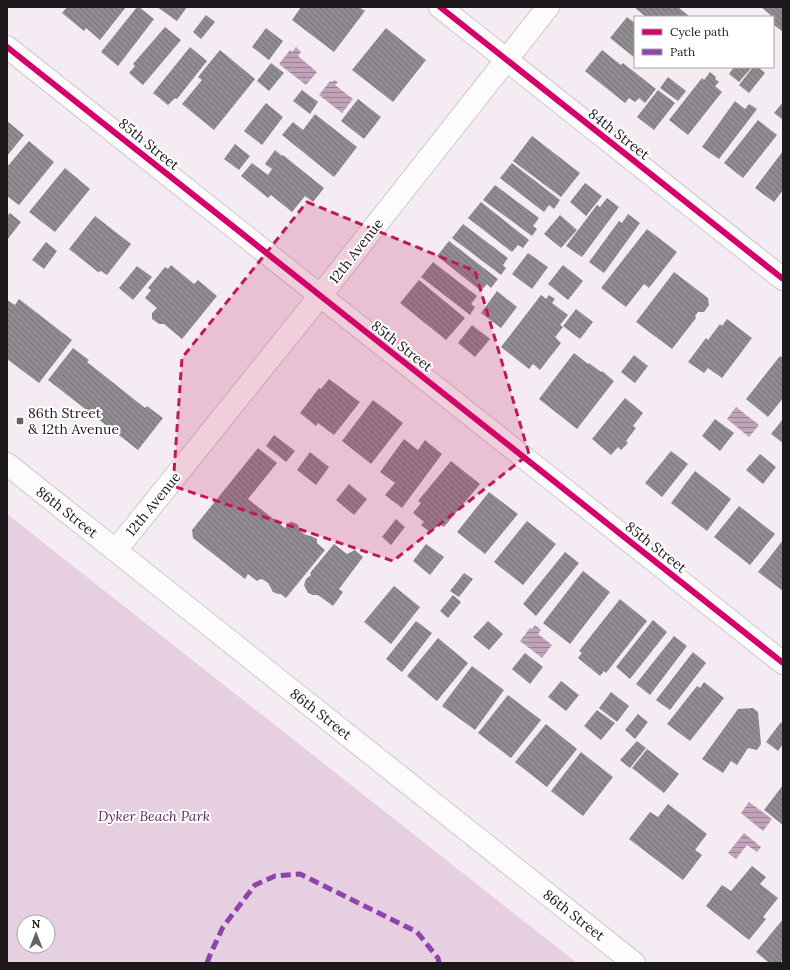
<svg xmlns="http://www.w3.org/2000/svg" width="790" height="970" viewBox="0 0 790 970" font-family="Lora,serif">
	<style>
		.green { fill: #e5cfe0; fill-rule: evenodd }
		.water { fill: url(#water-rules) }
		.building { fill: url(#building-back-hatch) }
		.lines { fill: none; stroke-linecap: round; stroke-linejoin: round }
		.minor-casing { stroke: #cec8cc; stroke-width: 24 }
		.secondary-casing { stroke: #cec8cc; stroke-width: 24 }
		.minor { stroke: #fdfcfd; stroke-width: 22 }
		.secondary { stroke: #fdfcfd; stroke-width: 22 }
		.quiet { stroke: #8e44ad; stroke-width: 5; stroke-dasharray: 10 5; stroke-linecap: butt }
		.cycleway-casing { stroke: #fff; stroke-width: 8 }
		.cycleway { stroke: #d6006c; stroke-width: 6 }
		.marked { fill: #c2185b; fill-opacity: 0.2; stroke: #c2185b; stroke-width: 3; stroke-dasharray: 8 5; stroke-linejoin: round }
		.poi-dot { fill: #686267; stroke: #fff; stroke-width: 1.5 }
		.labels { text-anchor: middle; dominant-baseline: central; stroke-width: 4; stroke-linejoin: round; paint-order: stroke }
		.street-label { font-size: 14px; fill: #1d181c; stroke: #fff }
		.poi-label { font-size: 14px; fill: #1d181c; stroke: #fff; text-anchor: start }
		.park-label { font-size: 14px; font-style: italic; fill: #5e2b56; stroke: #fff }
	</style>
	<defs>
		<pattern id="water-rules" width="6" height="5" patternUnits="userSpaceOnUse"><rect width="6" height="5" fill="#c0a2ba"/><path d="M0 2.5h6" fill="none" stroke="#9b8396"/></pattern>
		<pattern id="building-back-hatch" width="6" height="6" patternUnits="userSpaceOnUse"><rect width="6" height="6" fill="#908b90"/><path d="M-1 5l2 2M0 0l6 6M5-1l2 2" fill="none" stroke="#757175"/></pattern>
	</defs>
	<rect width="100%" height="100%" fill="#f4ecf2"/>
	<path class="green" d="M7,514L577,963H7ZM24,922H48V946H24Z"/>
	<path class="water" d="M296,47L301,52L298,56L317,72L306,85L279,64L290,50L292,52Z
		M334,80L338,82L335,85L353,99L342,113L319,95L330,81L332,82Z
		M736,407L759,425L749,437L727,419Z
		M535,625L541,630L538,634L552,645L542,658L520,641L530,628L532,629Z
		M749,802L772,819L763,831L741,813Z
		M744,833L761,847L757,852L747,845L736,859L728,853Z"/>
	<path class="building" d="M67,7H126L100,40L86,28L84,31L62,13Z
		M137,7H139L154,19L118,66L101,52Z
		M157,7H187L177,21Z
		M301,7H359L365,11L334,52L292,20Z
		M634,7H678L690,17H646Z
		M761,7H783V32L773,24V17Z
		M206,15L215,22L201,39L193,32Z
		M627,17L635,23V58L610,38Z
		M165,27L181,40L143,85L129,73L135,66L133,64Z
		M266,28L283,41L269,60L252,47Z
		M386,28L426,60L393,102L352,70Z
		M190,47L207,61L177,99L175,98L168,105L153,93Z
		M220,50L255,79L214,130L182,104L202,80L198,77Z
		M602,50L621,65L623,63L656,89L645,103L639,98L635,102L629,98L625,103L585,71Z
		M271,63L284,73L269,91L257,81Z
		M734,67H752L739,82L729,74Z
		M753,67H758L765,73L749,93L739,85Z
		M710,72L716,77L715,79L719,82L715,86L722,92L688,135L669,120L702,78L704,80Z
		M668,77L686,91L678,101L660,88Z
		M302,90L318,102L310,114L293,101Z
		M658,90L675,103L654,130L637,117Z
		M358,99L381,117L364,139L341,121Z
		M735,101L745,109L749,104L757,109L719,159L702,147Z
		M783,102V120L774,113Z
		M266,103L283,117L262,145L244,131Z
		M315,114L357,147L334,177L282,135L293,122L303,130Z
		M758,120L777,135L743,178L724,163Z
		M7,121L24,135L7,156Z
		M532,136L580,173L561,197L513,161Z
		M29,141L54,162L19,205L7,196V167Z
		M235,144L250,156L239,170L224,159Z
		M275,150L282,156L283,155L324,188L313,202L305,196L292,212L271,195L268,198L241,176L252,163L268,175L272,169L265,164Z
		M783,151V190L774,202L755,188Z
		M512,163L560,200L554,209L549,205L544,212L500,178Z
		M65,168L90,189L55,232L29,212Z
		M585,183L602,196L586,216L570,202Z
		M495,185L539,218L533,226L537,229L532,236L483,200Z
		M607,198L619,207L582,257L566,246L597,205L600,207Z
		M481,202L529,240L523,248L518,245L512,252L468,218Z
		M10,213L21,222L7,240V216Z
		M628,214L640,223L604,273L589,262L619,221L622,223Z
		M560,215L577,230L561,248L544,234Z
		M95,216L131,244L107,275L101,271L98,272L69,249Z
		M463,224L508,258L503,265L506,268L501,275L452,238Z
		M647,229L677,252L649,288L644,284L626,307L601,288Z
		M449,241L498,279L491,288L487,284L481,291L437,256Z
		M46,242L57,251L44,269L32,260Z
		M528,253L548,267L532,289L512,274Z
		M433,262L477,296L471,304L475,307L470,315L421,277Z
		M171,265L194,284L198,280L217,296L182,339L164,324H159L152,319V313L157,308L145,298L151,290L148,288L161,272L165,267L168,269Z
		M563,265L583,281L568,300L548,284Z
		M137,266L152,277L133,300L119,288Z
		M674,272L708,298L709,305L704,312H698L695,316L696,318L672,349L636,322Z
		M419,280L465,318L446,340L400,303Z
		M497,291L517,307L501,328L481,313Z
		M541,295L546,299L549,295L555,299L552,303L568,315L560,325L563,327L555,337L561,343L540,370L533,364L529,369L501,347Z
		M19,299L72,340L39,383L7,359V300L15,305Z
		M576,309L593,322L580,339L563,326Z
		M727,319L752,338L722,378L708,368L704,373L688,362L706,338L708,340L720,324L722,326Z
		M472,325L490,339L475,357L458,343Z
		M73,348L89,360L87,362L101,373L145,408L147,406L163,418L138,450L48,380Z
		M574,353L588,364L589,363L601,372L602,371L614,381L577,429L539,399Z
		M634,355L648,366L635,383L621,372Z
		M780,356L783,358V398L768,417L746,399Z
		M329,379L360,402L334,435L318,423L316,426L300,413L319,388L321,389Z
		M625,398L643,413L633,426L636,428L626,441L628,443L621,450L618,447L611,455L592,439Z
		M373,400L403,423L371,464L342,441Z
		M715,419L734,433L720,451L702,436Z
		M783,419V443L771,434Z
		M274,435L295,451L286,462L266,446Z
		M404,439L418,450L425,440L442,454L402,508L385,495L395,483L380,472Z
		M258,448L277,463L248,499L285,528L290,522H293L298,525L299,530L306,535L311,536L317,539V543L325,550L286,598L281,594H278L273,592L268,583L262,579L258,580L257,581L248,574L245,579L193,538L192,530Z
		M671,451L688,464L662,497L645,483Z
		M310,452L329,467L316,485L297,470Z
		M760,454L776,467L763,484L746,470Z
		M451,461L480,484L444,527L439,524L431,533L421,525L424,522L413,513L421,503L418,501Z
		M695,471L731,499L707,531L671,503Z
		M349,484L367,499L354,515L336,500Z
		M489,492L518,514L485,554L457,532Z
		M739,506L775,534L750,565L714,537Z
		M396,519L405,527L391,545L382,537Z
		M527,521L556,544L523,585L494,562Z
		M783,540V591L758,572Z
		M334,544L347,554L355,550L363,557L339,589L343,592L333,606L318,595H313L308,593L304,585L306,579L311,575L310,573Z
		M426,544L444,557L430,575L413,561Z
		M565,552L579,563L536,616L523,604Z
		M583,571L610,592L570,644L543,623Z
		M464,573L473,579L459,597L450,591Z
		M394,586L420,607L391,644L364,622Z
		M453,595L461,602L448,618L440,611Z
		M620,599L647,621L606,673L604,671L600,676L578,658L582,653L579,651Z
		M653,620L667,632L630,679L616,667Z
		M416,621L432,633L402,672L386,659Z
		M488,621L503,634L489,650L473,637Z
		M674,636L687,646L650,695L636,684Z
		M438,638L468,663L437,701L407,676Z
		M693,652L706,663L670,710L656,700Z
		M525,653L543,667L530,684L512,669Z
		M472,666L504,690L475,730L442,706Z
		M561,681L579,695L566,711L548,697Z
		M704,682L724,698L690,741L667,724L697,686L700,688Z
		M611,692L629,706L617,722L599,708Z
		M508,695L541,720L511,758L478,733Z
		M753,708L758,712L761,744L757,750L748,748L737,765L731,761L723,773L702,759L738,709Z
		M597,710L615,723L601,740L584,726Z
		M638,714L648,722L635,739L625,730Z
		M781,722L783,724V744L778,751L766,742Z
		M546,724L577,749L547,787L515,762Z
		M637,741L646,748L630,768L620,760Z
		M647,749L679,774L664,793L632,768Z
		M581,752L613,777L583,816L551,791Z
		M783,785V825L764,810Z
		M668,804L707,834L695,850L702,855L683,880L629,839L650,812L658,817Z
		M752,866L766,877L760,884L778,898L763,917L766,919L749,940L706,906L722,885L731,891Z
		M783,919V960H782L780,963H769L756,952Z"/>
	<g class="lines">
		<defs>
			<path id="minor" d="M440,7L783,279
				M7,47L783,663
				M116,550L320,296L548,7"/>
			<path id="secondary" d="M7,464L634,963"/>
		</defs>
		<use href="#minor" class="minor-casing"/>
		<use href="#secondary" class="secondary-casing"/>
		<use href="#minor" class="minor"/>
		<use href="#secondary" class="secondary"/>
		<path class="quiet" d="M207,963L210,955L223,927L255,885L275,876L300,874L417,932L438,958L439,963"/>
		<defs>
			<path id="cycleway" d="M440,7L783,279
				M7,47L783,663"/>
		</defs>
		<use href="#cycleway" class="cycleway-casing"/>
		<use href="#cycleway" class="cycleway"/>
	</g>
	<path class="marked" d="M307,202L475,271L529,454L393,561L173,486L182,358Z"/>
	<rect class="poi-dot" x="16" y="417" width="8" height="8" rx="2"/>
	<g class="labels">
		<g class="street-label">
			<text transform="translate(619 134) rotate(38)">84th Street</text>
			<text transform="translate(149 144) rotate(39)">85th Street</text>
			<text transform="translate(356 251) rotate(-52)">12th Avenue</text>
			<text transform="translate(402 346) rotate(38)">85th Street</text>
			<text transform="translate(153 504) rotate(-51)">12th Avenue</text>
			<text transform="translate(67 512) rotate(38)">86th Street</text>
			<text transform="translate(656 547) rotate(38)">85th Street</text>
			<text transform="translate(321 714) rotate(38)">86th Street</text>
			<text transform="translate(574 915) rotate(38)">86th Street</text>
		</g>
		<g class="poi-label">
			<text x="28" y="413">86th Street<tspan x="28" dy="16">&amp; 12th Avenue</tspan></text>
		</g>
		<g class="park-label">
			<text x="154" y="816">Dyker Beach Park</text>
		</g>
	</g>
	<rect width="790" height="970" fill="none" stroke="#1d181c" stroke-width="16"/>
	<rect x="634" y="16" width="140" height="52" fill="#ffffff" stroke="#a5a3a4"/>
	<rect x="642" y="29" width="20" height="6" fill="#d6006c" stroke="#a5a3a4"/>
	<text x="670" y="36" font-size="12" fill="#1d181c">Cycle path</text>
	<rect x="642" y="49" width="20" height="6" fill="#8e44ad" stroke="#a5a3a4"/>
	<text x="670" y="56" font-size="12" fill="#1d181c">Path</text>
	<g transform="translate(36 934)"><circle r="19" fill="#ffffff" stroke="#a5a3a4"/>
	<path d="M0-3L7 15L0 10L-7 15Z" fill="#686267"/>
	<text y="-6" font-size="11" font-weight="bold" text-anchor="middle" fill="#1d181c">N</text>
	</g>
</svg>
